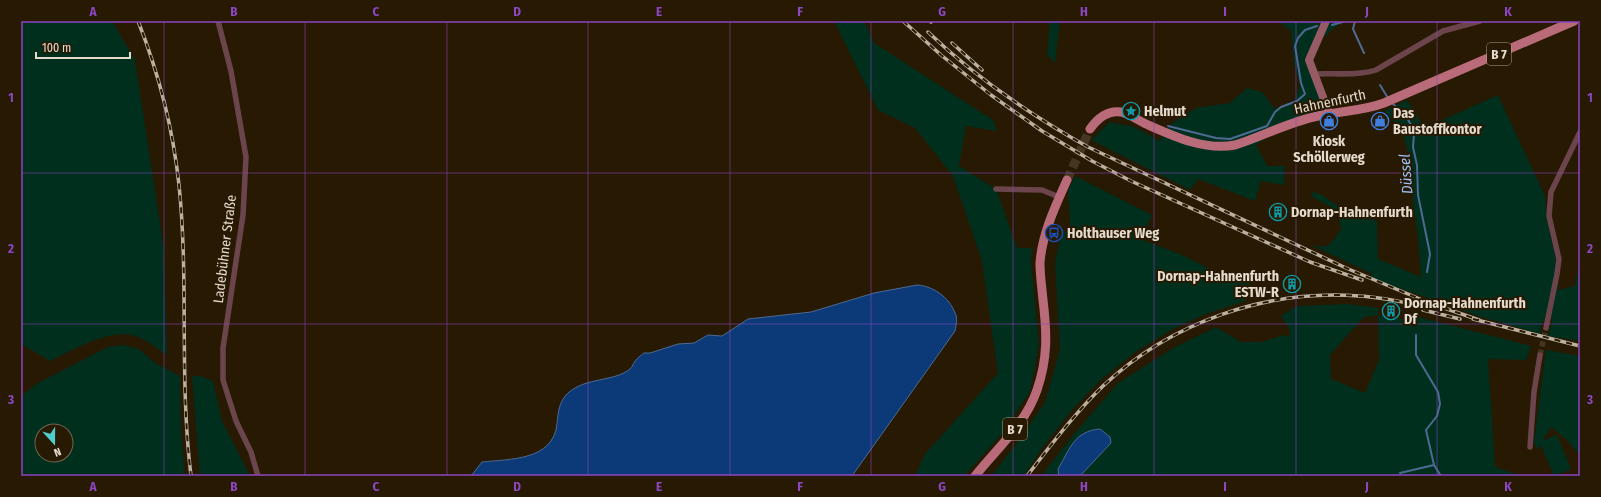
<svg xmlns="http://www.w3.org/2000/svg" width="1601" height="497" viewBox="0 0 1601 497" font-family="'Fira Sans Condensed',sans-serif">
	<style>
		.green { fill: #002f1d; fill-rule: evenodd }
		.water { fill: #0c3a79; stroke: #4d6a92 }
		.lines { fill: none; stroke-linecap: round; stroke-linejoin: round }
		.stream { stroke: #4d6a92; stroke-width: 2 }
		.street-tunnel { stroke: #443620; stroke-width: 5.5; stroke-dasharray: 5.5 3; stroke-linecap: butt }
		.primary-tunnel { stroke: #443620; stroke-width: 9; stroke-dasharray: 9 4.5; stroke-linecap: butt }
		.street { stroke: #6b454b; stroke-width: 5.5 }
		.secondary { stroke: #975b66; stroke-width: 8 }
		.primary { stroke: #b96b7a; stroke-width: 9 }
		.rail-casing { stroke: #bcb1a1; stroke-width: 3.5 }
		.rail { stroke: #281902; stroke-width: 2; stroke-dasharray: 6; stroke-linecap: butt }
		.grid { fill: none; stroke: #8b46c1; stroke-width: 1; stroke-opacity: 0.55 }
		.labels { text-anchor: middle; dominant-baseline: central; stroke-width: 4; stroke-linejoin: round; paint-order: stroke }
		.shield { fill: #281902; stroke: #aca190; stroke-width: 1 }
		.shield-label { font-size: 13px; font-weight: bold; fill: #e5dbcd }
		.street-label { font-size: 14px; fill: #e5dbcd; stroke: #281902 }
		.poi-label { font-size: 14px; font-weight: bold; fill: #e5dbcd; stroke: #281902; text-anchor: start }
		.water-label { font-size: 15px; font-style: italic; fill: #9bc1f8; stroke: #281902 }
		.neatline { fill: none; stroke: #8b46c1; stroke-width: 1.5 }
		.grid-label { font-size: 13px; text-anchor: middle; font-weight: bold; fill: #8b46c1 }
	</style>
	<rect width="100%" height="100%" fill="#281902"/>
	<path class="green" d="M21,21H112L135,60L164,250L167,355C158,349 148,341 138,337C111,326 74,350 50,361L21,344Z
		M834,21H864L874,43L993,120L997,131L966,126L959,166L996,189L1017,248H1032L1031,263L1039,345L1030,392L1001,435L964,476H915L925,454L998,373L982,261L953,176L915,128L878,110Z
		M1050,21H1060L1055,63L1047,55Z
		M1278,21H1343L1320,40L1310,66L1326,112L1286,124L1256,145L1267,166H1285L1284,185L1261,181L1255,201L1198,179L1190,190L1091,140L1110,122L1134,127L1160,141L1172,123L1196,108L1230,103L1247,88L1262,92L1275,109L1294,101L1300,85L1294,64L1291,31Z
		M1498,95L1545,196L1547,219L1556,259L1558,290L1575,286L1580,255V341L1548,336L1553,318L1542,322L1540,334L1478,316L1371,278L1372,274L1309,244C1330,250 1329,246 1341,229L1339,217L1329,206L1311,196L1313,192L1320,194L1346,211L1377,221L1378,259L1421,277L1418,238L1413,203L1410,161L1402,130L1384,111L1407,100L1425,128Z
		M1075,176L1152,215L1142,240L1180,254L1220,274L1250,284L1245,301L1203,315L1171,330L1134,353L1102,379L1071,411L1043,447L1024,476H991L1021,438L1045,402L1060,350L1055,263L1062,230L1071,236L1068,191Z
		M1347,304L1379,308L1378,315L1402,319L1403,313L1531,346L1526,360L1488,359L1495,467L1522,476H1041L1073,435L1118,383L1175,347L1216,327L1241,342H1262L1283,335L1290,337L1289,328L1281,316L1297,306ZM1378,315L1379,360L1365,393L1331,379L1330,355L1364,317Z
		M123,345L139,349L155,363L180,376L181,432L185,476H21V396L38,383L108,347ZM42,431H66V455H42Z
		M1546,350L1580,356V456L1568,441L1551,427L1543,440L1557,435L1571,469L1554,476L1541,445L1537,450L1534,442Z
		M192,376H200L213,381L222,421L250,476H200Z"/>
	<path class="water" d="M917,285C933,286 949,297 955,313C958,318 956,325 955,331L852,476H471L482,462C509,459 553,461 557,424C558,413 559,401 568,393C586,377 614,382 630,369C633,366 634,361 637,359C639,356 642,355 644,353H650L678,344L694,343L708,335L722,336L748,319L811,312L874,293Z
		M1100,429L1110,437L1111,443L1080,476H1059L1058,469C1070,449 1074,431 1100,429Z"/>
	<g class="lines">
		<path class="stream" d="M1355,21L1353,29L1364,53
			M1332,25L1346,21
			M1380,85L1388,98
			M1392,103L1406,116L1411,125L1414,134L1413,147L1417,165L1418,195L1430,254L1427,272
			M1168,126L1216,138L1230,139L1267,126L1275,112L1281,107L1297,101L1305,94L1301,83L1295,46L1298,38L1305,30L1317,26
			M1416,335V355L1438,392L1440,404L1437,416L1426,430L1434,465L1441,476
			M1400,473L1434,465"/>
		<path class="street-tunnel" d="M1540,355L1546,328"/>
		<path class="primary-tunnel" d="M1067,180L1090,129"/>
		<path class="street" d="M218,21L231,71L246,157L243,215L223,348V380L236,421L251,452L258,476
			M1315,74C1334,73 1358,76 1376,70L1443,31L1480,21
			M996,189L1042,190L1059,197
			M1546,328L1557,274L1559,259L1549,216L1551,192L1580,132
			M1530,447L1534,392L1540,355"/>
		<path class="secondary" d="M1326,21L1309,60L1329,113"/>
		<path class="primary" d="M1090,129C1097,119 1107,110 1121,112C1129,114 1138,120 1146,124C1173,136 1205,151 1235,145C1263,136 1289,122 1318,116C1341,111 1363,111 1384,103L1574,21
			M975,476C997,448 1025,425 1037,390C1048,358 1047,333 1043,300C1042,288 1040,276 1040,263C1042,234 1055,207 1067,180"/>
		<defs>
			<path id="rail" d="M138,21C159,74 173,129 179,185C189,282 179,379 191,476
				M903,21L941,55L991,95L1042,131L1092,161L1131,181L1310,262L1362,280
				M930,21L931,22
				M928,32C975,77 1031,115 1088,147L1346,268L1427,302L1479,320
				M952,43L982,70
				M1423,310L1460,319
				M1473,319L1580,346
				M1027,476C1051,445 1075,413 1103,386C1171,322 1267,289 1359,296C1383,297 1407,303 1431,308"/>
		</defs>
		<use href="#rail" class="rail-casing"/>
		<use href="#rail" class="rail"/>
	</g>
	<path class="grid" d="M164,21V476M305,21V476M447,21V476M588,21V476M730,21V476M871,21V476M1013,21V476M1154,21V476M1296,21V476M1437,21V476M21,173H1580M21,324H1580"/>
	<defs>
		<symbol id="sight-ring" viewBox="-11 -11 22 22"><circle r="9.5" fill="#281902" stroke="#0f9aa8" stroke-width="1.5"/><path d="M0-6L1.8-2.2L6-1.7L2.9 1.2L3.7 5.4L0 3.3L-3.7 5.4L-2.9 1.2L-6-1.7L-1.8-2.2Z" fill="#0f9aa8"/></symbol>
		<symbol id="shop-ring" viewBox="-11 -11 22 22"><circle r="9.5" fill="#281902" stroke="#3f7fe0" stroke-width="1.5"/><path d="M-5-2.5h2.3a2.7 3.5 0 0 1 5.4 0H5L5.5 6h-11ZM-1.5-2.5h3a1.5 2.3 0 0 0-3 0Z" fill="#3f7fe0"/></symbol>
		<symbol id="building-ring" viewBox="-11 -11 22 22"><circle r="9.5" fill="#281902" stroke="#0f9aa8" stroke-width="1.5"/><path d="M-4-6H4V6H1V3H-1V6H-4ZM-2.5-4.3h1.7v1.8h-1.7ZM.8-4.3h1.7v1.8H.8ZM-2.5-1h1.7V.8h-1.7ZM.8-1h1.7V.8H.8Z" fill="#0f9aa8"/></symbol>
		<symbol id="bus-ring" viewBox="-11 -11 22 22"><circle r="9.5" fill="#281902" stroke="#1a4fb4" stroke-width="1.5"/><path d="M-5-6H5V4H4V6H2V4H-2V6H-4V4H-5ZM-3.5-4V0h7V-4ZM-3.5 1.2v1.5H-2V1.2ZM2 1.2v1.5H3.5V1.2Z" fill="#1a4fb4"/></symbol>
	</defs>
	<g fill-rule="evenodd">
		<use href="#sight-ring" x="1121" y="101" width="20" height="20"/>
		<use href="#shop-ring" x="1319" y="111" width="20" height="20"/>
		<use href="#shop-ring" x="1370" y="111" width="20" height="20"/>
		<use href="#building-ring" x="1268" y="202" width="20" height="20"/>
		<use href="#bus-ring" x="1044" y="223" width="20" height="20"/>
		<use href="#building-ring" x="1282" y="274" width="20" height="20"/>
		<use href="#building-ring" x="1381" y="301" width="20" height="20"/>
	</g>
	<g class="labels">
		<g class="shield">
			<rect x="1487" y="43" width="24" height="22" rx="3"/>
			<rect x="1003" y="418" width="24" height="22" rx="3"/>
		</g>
		<g class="shield-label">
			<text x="1499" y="54">B 7</text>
			<text x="1015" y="429">B 7</text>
		</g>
		<g class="street-label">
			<text transform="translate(1330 102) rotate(-12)">Hahnenfurth</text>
			<text transform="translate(225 249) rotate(-83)">Ladebühner Straße</text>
		</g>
		<g class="poi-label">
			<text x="1144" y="111">Helmut</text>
			<text x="1393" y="113">Das<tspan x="1393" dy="16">Baustoffkontor</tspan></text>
			<text x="1329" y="141" text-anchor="middle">Kiosk<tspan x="1329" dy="16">Schöllerweg</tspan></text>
			<text x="1291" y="212">Dornap-Hahnenfurth</text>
			<text x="1067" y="233">Holthauser Weg</text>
			<text x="1279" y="276" text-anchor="end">Dornap-Hahnenfurth<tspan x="1279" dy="16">ESTW-R</tspan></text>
			<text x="1404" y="303">Dornap-Hahnenfurth<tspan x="1404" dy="16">Df</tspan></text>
		</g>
		<g class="water-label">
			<text transform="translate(1406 174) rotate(-94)">Düssel</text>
		</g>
	</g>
	<rect width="1601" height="497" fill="none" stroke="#281902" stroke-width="44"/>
	<g transform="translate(54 443) rotate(159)"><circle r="19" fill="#281902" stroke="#746753"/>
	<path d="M0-3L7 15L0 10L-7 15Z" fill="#52cdce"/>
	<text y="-6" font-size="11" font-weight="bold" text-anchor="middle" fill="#e5dbcd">N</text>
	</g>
	<path d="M36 52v6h94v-6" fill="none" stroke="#e5dbcd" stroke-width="2"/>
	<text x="42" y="52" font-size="12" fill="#e5dbcd" stroke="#281902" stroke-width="3" paint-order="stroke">100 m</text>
	<rect x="22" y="22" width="1557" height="453" class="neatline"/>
	<g class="grid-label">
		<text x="93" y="16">A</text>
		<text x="234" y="16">B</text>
		<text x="376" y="16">C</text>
		<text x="517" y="16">D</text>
		<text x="659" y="16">E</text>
		<text x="800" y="16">F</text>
		<text x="942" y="16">G</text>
		<text x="1084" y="16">H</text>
		<text x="1225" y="16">I</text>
		<text x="1367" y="16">J</text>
		<text x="1508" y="16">K</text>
		<text x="11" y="102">1</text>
		<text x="1590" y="102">1</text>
		<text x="11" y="253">2</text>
		<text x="1590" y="253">2</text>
		<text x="11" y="404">3</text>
		<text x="1590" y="404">3</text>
		<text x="93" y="491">A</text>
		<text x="234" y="491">B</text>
		<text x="376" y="491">C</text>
		<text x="517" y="491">D</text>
		<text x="659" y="491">E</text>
		<text x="800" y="491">F</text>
		<text x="942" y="491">G</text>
		<text x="1084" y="491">H</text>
		<text x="1225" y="491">I</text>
		<text x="1367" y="491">J</text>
		<text x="1508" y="491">K</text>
	</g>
</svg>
